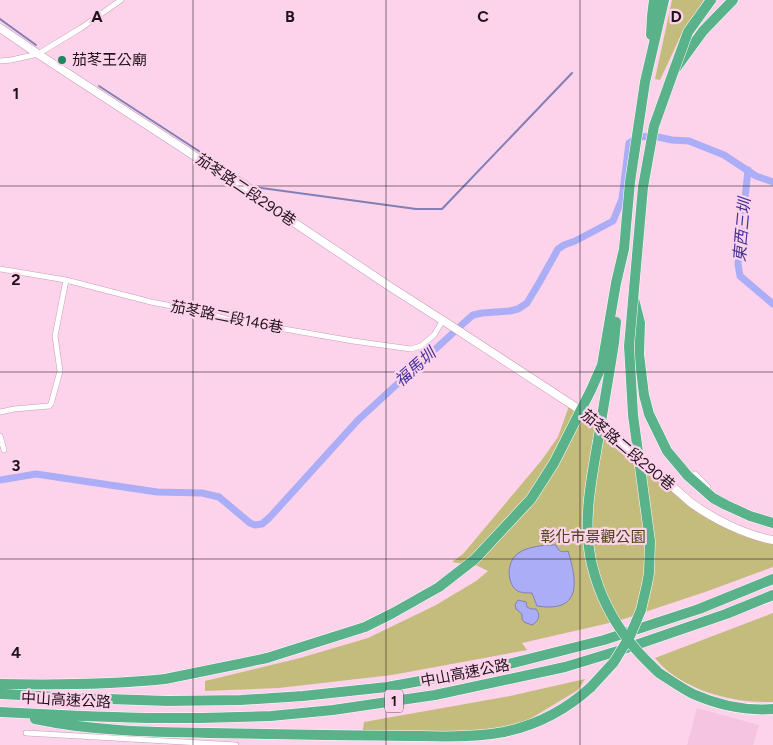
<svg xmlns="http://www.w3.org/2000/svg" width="773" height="745" viewBox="0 0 773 745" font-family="Figtree,'Noto Sans TC',sans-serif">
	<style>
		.built { fill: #f4c4e1 }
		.green { fill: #c4bc7d }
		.water { fill: #abadf6; stroke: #827fb5 }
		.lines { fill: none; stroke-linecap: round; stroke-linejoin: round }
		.stream { stroke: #827fb5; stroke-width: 2 }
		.canal { stroke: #abadf6; stroke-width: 7 }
		.street-casing { stroke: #c59eb5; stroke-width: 6 }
		.secondary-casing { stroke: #c59eb5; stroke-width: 9 }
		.highway-casing { stroke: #fff; stroke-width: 11 }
		.street { stroke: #fff; stroke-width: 5 }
		.secondary { stroke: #fff; stroke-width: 8 }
		.highway { stroke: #59b28a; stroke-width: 10 }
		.highway-bridge-casing { stroke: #fff; stroke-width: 11; stroke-linecap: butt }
		.highway-bridge { stroke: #59b28a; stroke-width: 10 }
		.grid { fill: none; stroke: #21131c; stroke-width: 1; stroke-opacity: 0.55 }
		.poi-dot { fill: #21855e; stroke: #fdd3eb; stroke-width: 2 }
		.labels { text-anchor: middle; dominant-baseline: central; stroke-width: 4.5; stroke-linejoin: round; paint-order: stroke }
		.shield { fill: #fdd3eb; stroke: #634d5a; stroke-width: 1 }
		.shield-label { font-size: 14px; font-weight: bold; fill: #21131c }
		.poi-label { font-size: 15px; fill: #21131c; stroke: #fdd3eb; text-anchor: start }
		.street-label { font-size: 15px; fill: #21131c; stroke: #fdd3eb }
		.park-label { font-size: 15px; fill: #484215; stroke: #fdd3eb }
		.water-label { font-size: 16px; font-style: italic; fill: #41339a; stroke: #fdd3eb }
		.grid-label { font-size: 16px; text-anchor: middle; font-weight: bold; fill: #21131c; stroke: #fdd3eb; stroke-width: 4.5; stroke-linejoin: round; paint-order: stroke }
	</style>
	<rect width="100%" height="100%" fill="#fdd3eb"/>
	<path class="built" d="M697,708L759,725L753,745H687Z"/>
	<path class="green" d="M672,0H704L682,33L660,80L655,79Z
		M570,403L577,408L698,511L773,541V567L708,591L618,621L522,643L527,650L392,675L279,688L205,691V681L300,658L368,638L436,605L476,581L488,571L478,566L452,562L463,554L541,461L558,437Z
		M773,613V702C737,703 698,694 669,672C664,668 659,663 655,658Z
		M585,679L578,690L525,722L478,732L362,735L364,722L510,696Z"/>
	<path class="water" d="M545,545H556C558,551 562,553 568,551C578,583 581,613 537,606L532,593C527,593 520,593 516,590C507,582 507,565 515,556C523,548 534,547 545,545Z
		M518,600L526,602L527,607L531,609H536C541,615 539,621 532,625L524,622L522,619V614L516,609L515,605Z"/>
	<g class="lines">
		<path class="stream" d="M0,19L36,45
			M99,86L254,187L416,209H442L572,73"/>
		<path class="canal" d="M748,170L738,264L740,276L773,304
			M0,480L36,474L157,492L202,493L219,497L250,523L255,525L262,524L270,517L358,420L466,321L473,315L482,313L510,311L518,309L527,303L539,283L558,249L564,245L575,241L613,221L622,199L629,143L639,137L653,136L672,140L689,141L724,155L756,176L773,182"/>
		<defs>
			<path id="street" d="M0,61L11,60L38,54L81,28L121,0
				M0,269L66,280L151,302L198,311L227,319L353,341L411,349L421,346L434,335L443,320
				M0,412L14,409L49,406L51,404L60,371L55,336L66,280
				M0,436L4,450
				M695,474L708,487
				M26,733L236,745"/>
			<path id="secondary" d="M0,28L38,54L187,151L389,286L453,327L577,408L620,440L690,502C713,519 745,535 773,540"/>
			<path id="highway" d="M651,35L652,16L654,0
				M676,68L703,31L733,0
				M624,249L630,182L645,82L664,0
				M634,299L640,323L639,354L644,395L649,414L667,451L688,476L713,498L726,505L750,516L773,523
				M659,673C670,680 681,688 693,694C718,705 746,711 773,709
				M0,684C55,685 110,685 165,679
				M0,694L79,698L168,701L241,700L303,696L387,687L497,667L604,640L699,609L773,579
				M0,712L82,716L146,718H201L271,716L333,710L435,695L565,667L621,650L726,614L773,595
				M35,719C92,731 150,732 209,733C248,734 287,734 326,735C358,735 390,736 421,736C448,737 477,737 504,732C537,725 566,710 591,687"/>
		</defs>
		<use href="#street" class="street-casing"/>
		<use href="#secondary" class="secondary-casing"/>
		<use href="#highway" class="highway-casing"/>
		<use href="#street" class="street"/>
		<use href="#secondary" class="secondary"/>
		<use href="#highway" class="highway"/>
		<defs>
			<path id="highway-bridge" d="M616,322L614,343C609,376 603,408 598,441C591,481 582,524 592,565C599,594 614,623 633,646C641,656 650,664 659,673
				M165,679L234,665L267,658L365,627L393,613L439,587L475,559L531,499L554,463L591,390L602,365L616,283L624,249
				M591,687L614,662L630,636L641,610L647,584L649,573L650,541L633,415L629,346L643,187L654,126L673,73L688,32L711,0"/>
		</defs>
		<use href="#highway-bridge" class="highway-bridge-casing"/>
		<use href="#highway-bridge" class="highway-bridge"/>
	</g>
	<path class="grid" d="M193,0V745M386,0V745M580,0V745M0,186H773M0,372H773M0,559H773"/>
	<circle class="poi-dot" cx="62" cy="60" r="5"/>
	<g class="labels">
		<rect class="shield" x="385" y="689.5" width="18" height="23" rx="4"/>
		<g class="shield-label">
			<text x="394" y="701">1</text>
		</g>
		<g class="poi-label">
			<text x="72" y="60">茄苳王公廟</text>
		</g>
		<g class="street-label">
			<text transform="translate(246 190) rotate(34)">茄苳路二段290巷</text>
			<text transform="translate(227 317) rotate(11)">茄苳路二段146巷</text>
			<text transform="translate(628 450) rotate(40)">茄苳路二段290巷</text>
			<text transform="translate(465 673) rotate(-11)">中山高速公路</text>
			<text transform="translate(66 700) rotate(3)">中山高速公路</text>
		</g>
		<g class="park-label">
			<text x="593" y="537">彰化市景觀公園</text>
		</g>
		<g class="water-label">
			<text transform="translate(742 230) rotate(-85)">東西三圳</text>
			<text transform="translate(415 367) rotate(-42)">福馬圳</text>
		</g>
	</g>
	<g class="grid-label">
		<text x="97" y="22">A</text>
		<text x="290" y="22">B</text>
		<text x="483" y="22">C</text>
		<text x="676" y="22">D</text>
		<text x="16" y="99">1</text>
		<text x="16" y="285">2</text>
		<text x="16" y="471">3</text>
		<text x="16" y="658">4</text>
	</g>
</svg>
